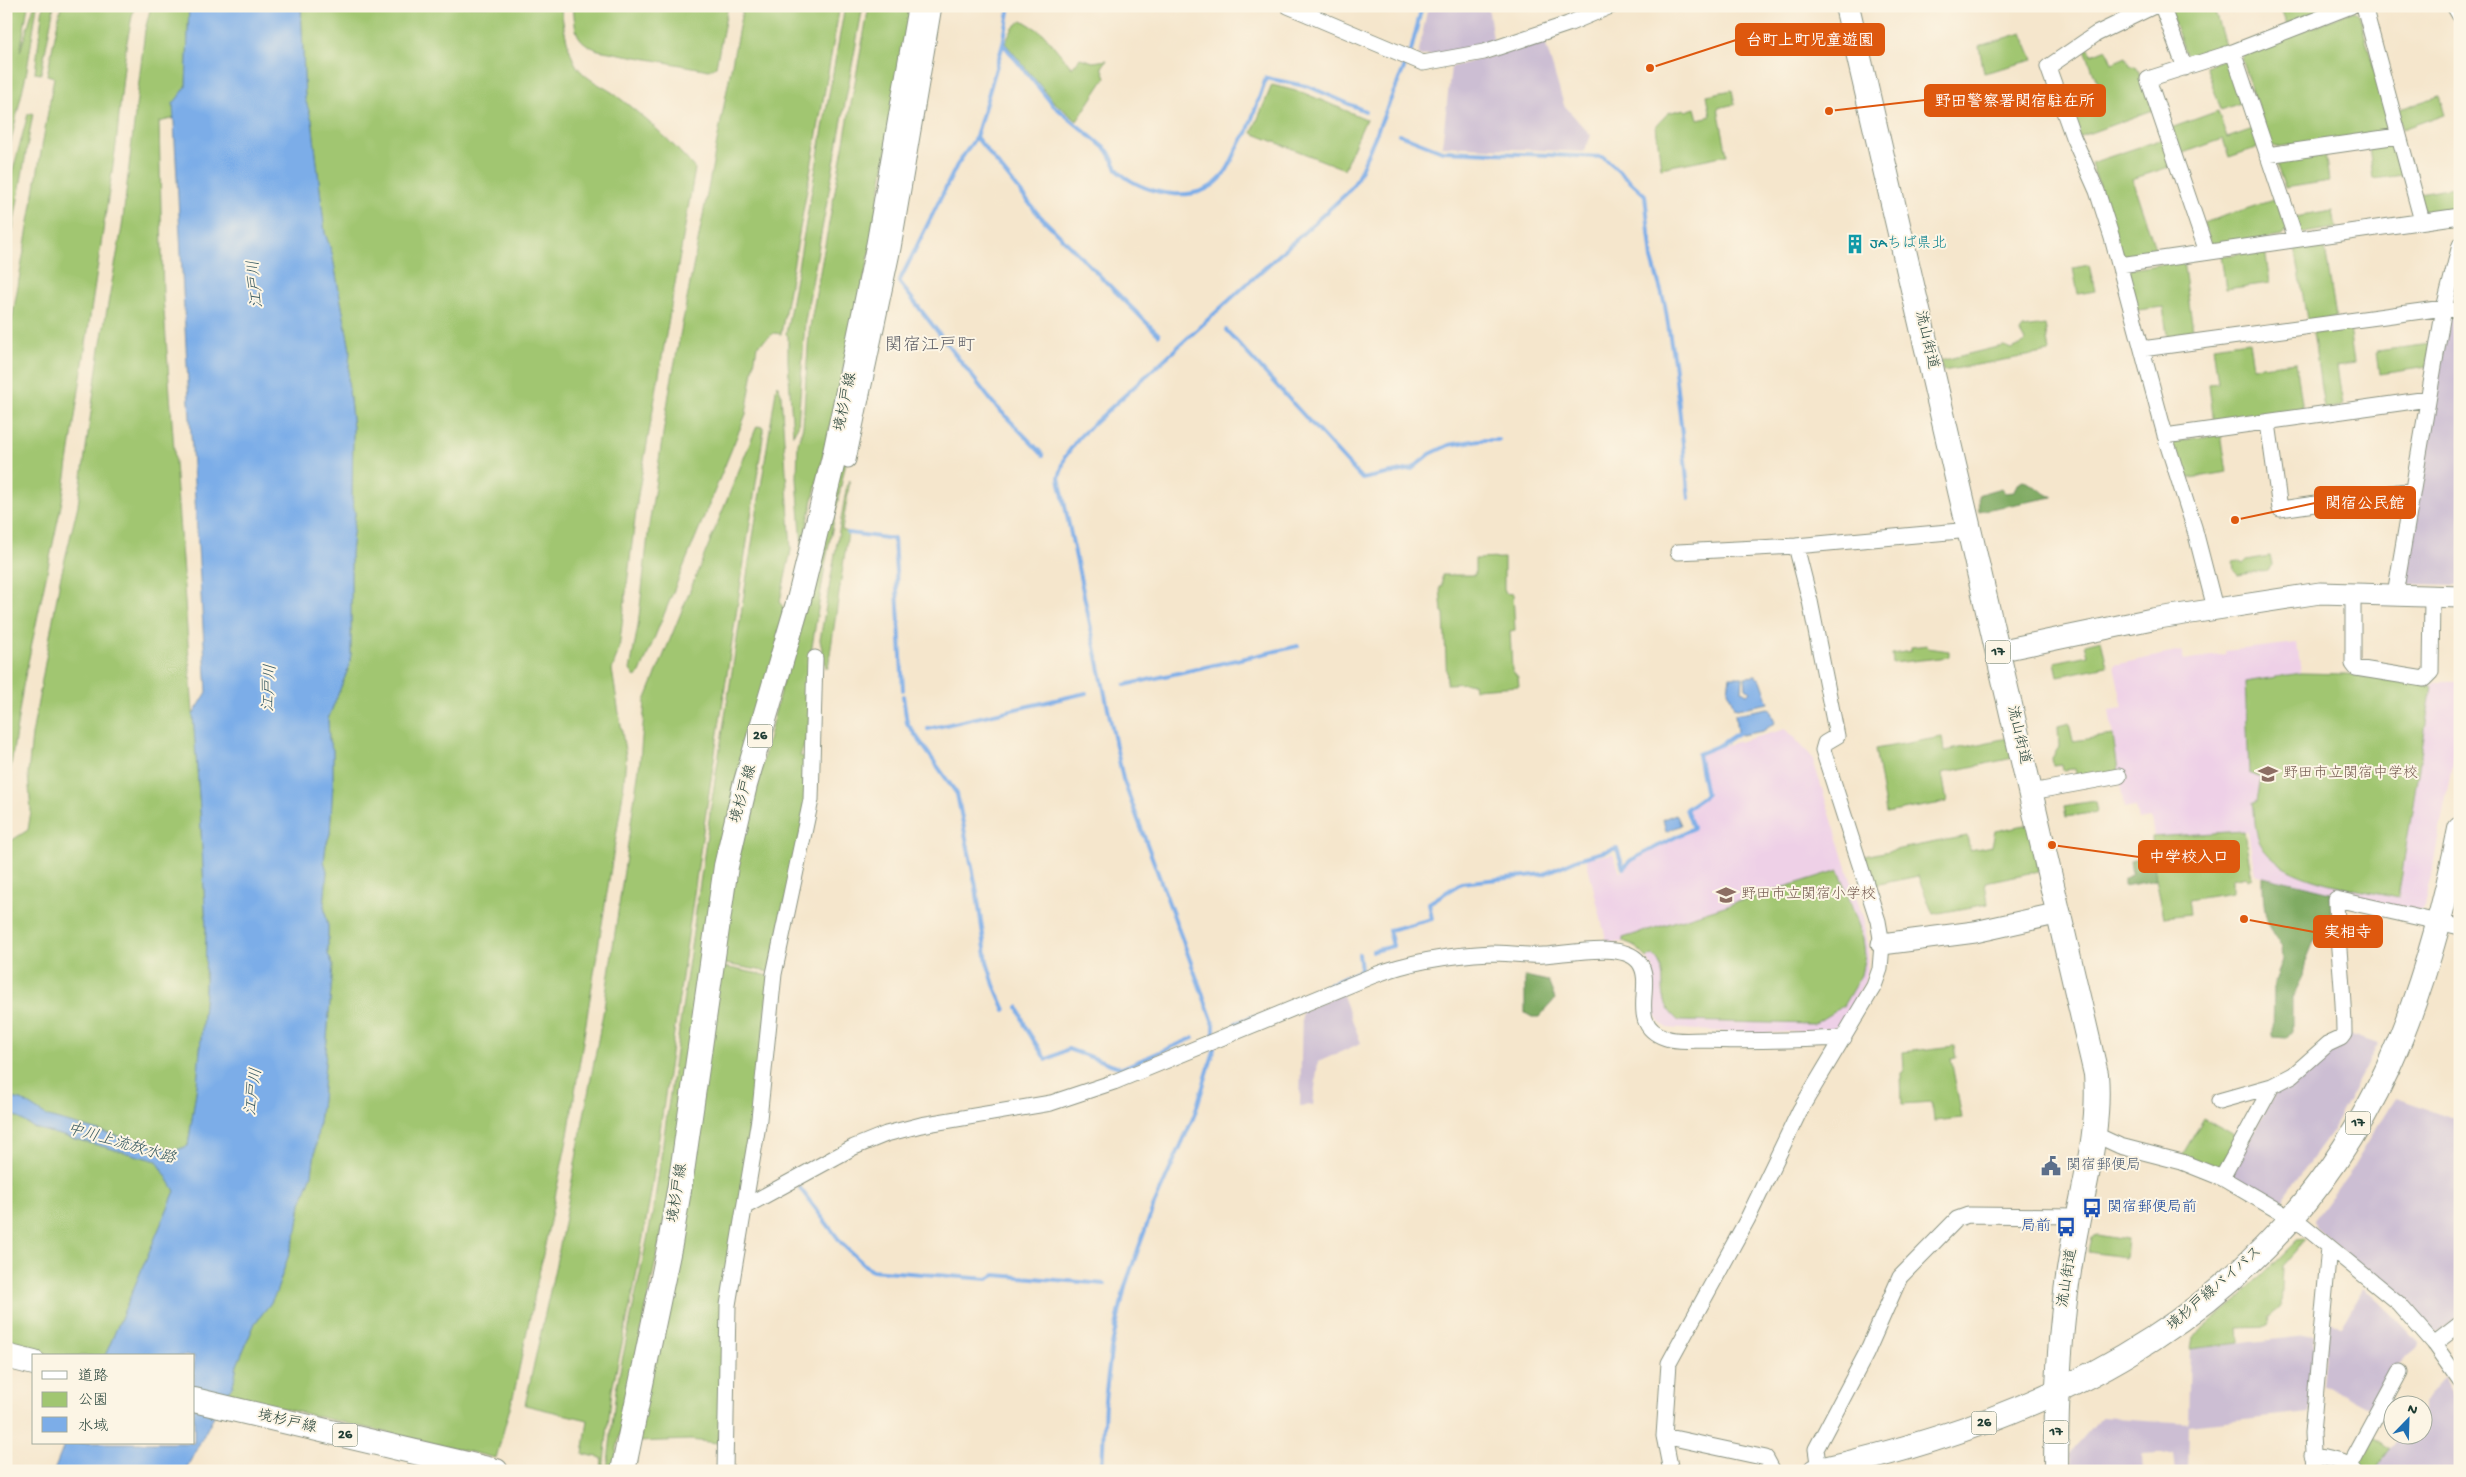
<svg xmlns="http://www.w3.org/2000/svg" width="2466" height="1477" viewBox="0 0 2466 1477" font-family="'Gochi Hand','Klee One',sans-serif">
	<style>
		.built { fill: #eed0e7 }
		.industrial { fill: #ccbed3 }
		.green { fill: #a1c671; stroke: #608252 }
		.forest { fill: #80ab63; stroke: #50744c }
		.water { fill: #7cade8; stroke: #4e758e }
		.lines { fill: none; stroke-linecap: round; stroke-linejoin: round }
		.stream { stroke: #7cade8; stroke-width: 4 }
		.street-casing { stroke: #8a9280; stroke-width: 17 }
		.secondary-casing { stroke: #8a9280; stroke-width: 23 }
		.primary-casing { stroke: #8a9280; stroke-width: 26 }
		.street { stroke: #fff; stroke-width: 15 }
		.secondary { stroke: #fff; stroke-width: 21 }
		.primary { stroke: #fff; stroke-width: 24 }
		.labels { text-anchor: middle; dominant-baseline: central; stroke-width: 4; stroke-linejoin: round; paint-order: stroke }
		.shield { fill: #fcf5e5; stroke: #617469; stroke-width: 1 }
		.shield-label { font-size: 14px; font-weight: bold; fill: #1f3d34 }
		.culture-label { font-size: 15px; fill: #0d838f; stroke: #fcf5e5; text-anchor: start }
		.street-label { font-size: 15px; fill: #1f3d34; stroke: #fcf5e5 }
		.education-label { font-size: 15px; fill: #785e54; stroke: #fcf5e5; text-anchor: start }
		.service-label { font-size: 15px; fill: #4e5e75; stroke: #fcf5e5; text-anchor: start }
		.transit-label { font-size: 15px; fill: #164399; stroke: #fcf5e5; text-anchor: start }
		.water-label { font-size: 16px; font-style: italic; fill: #365961; stroke: #fcf5e5 }
		.quarter-label { font-size: 18px; fill: #5e5f67; stroke: #fcf5e5 }
		.leader { fill: none; stroke: #de580e; stroke-width: 2 }
		.callout-dot { fill: #de580e; stroke: #fcf5e5; stroke-width: 2 }
		.callout { fill: #de580e; stroke: #de580e; stroke-width: 2 }
		.callout-label { font-size: 16px; text-anchor: middle; font-weight: bold; fill: #fff }
	</style>
	<rect width="100%" height="100%" fill="#fcf5e5"/>
	<filter id="ink" filterUnits="userSpaceOnUse"><feTurbulence type="fractalNoise" baseFrequency=".02" numOctaves="2"/><feDisplacementMap in="SourceGraphic" scale="10" xChannelSelector="R" yChannelSelector="G"/><feConvolveMatrix kernelMatrix="1 2 1 2 8 2 1 2 1" color-interpolation-filters="sRGB"/></filter>
	<filter id="wash" filterUnits="userSpaceOnUse"><feTurbulence type="fractalNoise" baseFrequency=".0096" numOctaves="4" result="noise"/><feDisplacementMap in="SourceGraphic" scale="20" xChannelSelector="R" yChannelSelector="G"/><feGaussianBlur stdDeviation="1.12" result="paint"/><feColorMatrix in="noise" values="0 0 0 0 0 0 0 0 0 0 0 0 0 0 0 0 0 1.4 0 .05"/><feComposite in="paint" operator="in"/></filter>
	<g filter="url(#wash)">
		<rect width="100%" height="100%" fill="#f5e6cc"/>
		<path class="built" d="M2297,643L2301,673L2346,674L2432,686L2436,682H2460V720L2454,754L2431,877L2423,908L2418,912L2255,874L2248,831L2154,837L2151,818L2138,820L2135,806L2124,808L2109,710L2123,708L2114,665L2181,651L2184,661L2225,654V651Z
			M1786,729L1812,757L1863,918L1869,951L1865,981L1844,1021L1832,1029L1758,1034L1667,1028L1659,1022L1654,1014L1653,969L1645,955L1636,947L1623,942L1607,943L1586,858L1613,854L1620,872L1632,861L1695,829L1687,809L1707,795L1700,755L1719,747Z"/>
		<path class="industrial" d="M1428,6H1488L1494,46L1469,53L1418,56Z
			M1545,42L1564,105L1591,136L1584,152L1442,146L1451,67Z
			M2452,315L2460,317V585L2407,584L2403,580L2447,319Z
			M1342,993L1361,1043L1318,1062L1313,1105L1300,1106L1302,1011Z
			M2349,1034L2378,1044L2331,1132L2280,1202H2273L2232,1178L2230,1172L2276,1092Z
			M2395,1098L2460,1120V1317L2438,1333L2432,1332L2315,1226L2314,1220L2352,1169Z
			M2363,1288L2392,1314L2419,1343L2418,1348L2399,1364L2373,1411L2322,1384L2328,1319L2342,1327Z
			M2315,1335L2309,1412L2189,1425L2188,1471H2175L2173,1453L2142,1455L2143,1471L2071,1469L2070,1453L2101,1417L2188,1423L2190,1349Z
			M2444,1376L2460,1405V1471H2375L2401,1435L2424,1434L2423,1404Z"/>
		<path class="green" d="M6,6H28L20,52L34,6H37L27,70L6,163Z
			M43,6H54L41,74L35,73Z
			M61,6H134L126,47L116,145L63,496L23,686L6,798V355L54,77L47,75Z
			M151,6H189L186,88L173,104L175,118L159,122L163,297L200,809L206,928L205,992L197,1085L188,1146L174,1151L48,1117L23,1101L6,1096V844L28,830L31,811L28,774L32,735L60,580L78,505L100,348L122,227L145,30Z
			M301,6H561C562,21 569,58 579,69C588,80 601,85 613,93C642,115 672,141 695,169L638,495L619,649L612,670L626,757L623,793L568,1135L514,1393L496,1458L225,1395L233,1385L237,1365L255,1323L270,1304L276,1293L297,1230L301,1203L312,1174L322,1100L333,965L328,954V926L324,906L327,871L324,861L326,845L330,834L333,783V750L329,741L328,719L349,667L351,654V554L355,513L352,499L353,428L348,381L350,350L332,253L325,233L312,120L305,99Z
			M573,6H728L716,66L709,70L598,50C573,40 576,30 573,6Z
			M743,6H840L781,334L774,333L757,346L746,414L640,673L635,677L630,670L638,626L649,526L670,388Z
			M845,6H863L805,321L798,426L793,435L788,361V336L786,334Z
			M869,6H912L867,267L802,547L797,478L798,443L803,426L809,332Z
			M2168,6H2213L2226,48L2191,59L2187,57Z
			M2280,6H2334L2287,25Z
			M2354,11L2359,14L2390,127L2386,132L2276,147L2270,144L2241,58L2244,53Z
			M1022,20L1043,33L1072,68L1080,58L1093,62L1107,60L1102,67L1106,77L1077,121L1053,101L1005,43L1013,28Z
			M2022,33L2033,60L1984,73L1979,46Z
			M2088,47L2092,55L2106,49L2112,63L2126,57L2130,65L2137,68L2153,110L2079,137L2070,110L2103,99L2085,49Z
			M2225,59L2231,62L2243,102L2221,110L2206,66Z
			M1272,85L1304,93L1366,119L1344,169L1252,133Z
			M1732,90L1735,104L1718,108L1727,155L1661,168L1656,126L1668,113L1684,109L1686,111L1695,108L1698,119L1711,116L1707,95Z
			M2439,96L2445,114L2402,129L2397,110Z
			M2218,111L2227,138L2253,129L2259,147L2229,157L2223,139L2180,154L2171,128Z
			M33,113L6,268V196L28,114Z
			M2163,139L2172,166L2132,179L2157,254L2127,258L2122,254L2091,163Z
			M2390,142L2395,145L2403,175L2373,179L2369,146Z
			M2325,152L2329,181L2285,188L2276,163L2280,158Z
			M2460,186V210L2429,215L2424,212L2419,193Z
			M2276,199L2287,230L2283,236L2215,246L2210,242L2203,223Z
			M2333,211L2336,228L2304,233L2298,230L2294,217Z
			M2324,242L2336,317L2307,321L2295,246Z
			M2265,250L2270,283L2226,289L2221,256Z
			M2183,261L2194,337L2168,341L2163,307L2138,310L2128,274L2131,269Z
			M2089,265L2095,291L2078,294L2073,268Z
			M883,281L826,559L804,697L811,698L808,736L800,756L808,758L805,814L770,972L719,963L728,900Z
			M2045,325L2049,352L1943,371L1940,361L1993,348L2004,346L2011,349L2021,345L2025,341L2020,332L2023,328Z
			M2349,327L2354,363L2337,366L2343,406L2324,409L2313,332Z
			M2249,341L2253,367L2296,362L2303,411L2214,424L2209,384L2218,383L2213,346Z
			M2431,344L2427,367L2380,374L2377,351Z
			M777,384L781,393L791,550L780,601L788,620L613,1468L607,1471L616,1390L654,1206L711,806Z
			M757,426L763,427V437L701,845L651,1193L634,1288L612,1390L603,1471H601L602,1458L583,1454L588,1420L525,1405L559,1250L604,1008L640,761L645,701Z
			M2221,434L2227,472L2184,479L2173,446L2176,441Z
			M850,480L842,530L848,532L828,668H826L820,640L847,485Z
			M2270,556L2272,565L2268,570L2238,575L2234,571L2233,562L2239,561L2243,564L2247,560Z
			M1504,558V593L1513,594L1515,630L1510,631L1512,670L1518,677L1519,686L1474,689L1473,683L1447,684L1444,613L1442,612L1440,587H1442V575H1475V559Z
			M2101,640L2107,666L2058,676L2055,662L2088,655L2085,644Z
			M1927,645L1928,648L1949,651V657L1893,663L1892,654L1911,651V647Z
			M2301,673L2346,674L2432,686L2398,898C2359,889 2278,881 2260,843C2254,832 2255,814 2253,802L2257,801L2261,778L2249,773L2245,682Z
			M2069,723L2073,741L2113,735L2118,771L2077,778L2075,769L2063,770L2062,764L2053,765L2052,758L2059,747L2058,726Z
			M1942,737L1944,751L2008,738L2013,758L1942,773L1947,802L1886,813L1875,749Z
			M2095,801L2097,812L2066,817L2064,806Z
			M2025,825L2029,826L2039,871L1985,882L1988,904L1933,914L1918,876L1874,885L1864,856L1967,836L1970,850L1992,846L1995,831Z
			M2244,831L2252,878L2247,880L2246,876L2232,879V893L2188,900L2190,914L2164,917L2154,870L2152,837Z
			M1839,870L1863,938L1865,956L1861,975L1843,1006L1814,1024L1679,1021C1651,999 1673,975 1653,955L1647,958L1636,947L1623,942V938Z
			M719,966L770,976L718,1443L690,1440L636,1442Z
			M1954,1046L1956,1058L1951,1059L1962,1118L1934,1121L1932,1102L1902,1104L1901,1073L1904,1071L1903,1052Z
			M6,1114L14,1115L34,1128L158,1161L175,1191L105,1356H58L6,1344Z
			M2204,1118L2238,1137L2220,1168L2214,1170L2181,1157Z
			M2097,1235L2127,1240L2125,1257L2088,1252L2091,1237Z
			M2304,1239L2306,1240L2282,1267L2280,1309L2269,1318L2268,1326L2238,1327L2239,1343L2190,1349L2192,1337L2242,1296L2298,1240Z
			M2373,1435L2391,1449L2375,1471H2361L2357,1463Z"/>
		<path class="forest" d="M2023,481C2033,483 2042,493 2053,497L1979,511L1978,497L1980,494L2001,488L2005,493L2014,492L2017,484Z
			M2153,856L2156,880L2124,886V879L2132,874L2130,861Z
			M2263,876L2331,892V913L2314,941L2306,961L2303,976L2292,998V1031L2286,1038L2273,1037L2274,984L2283,960L2282,946C2263,928 2263,901 2263,876Z
			M1525,976L1548,981L1555,999L1539,1017H1532L1525,1013Z"/>
		<path class="water" d="M189,6H301L305,99L312,120L325,233L332,253L350,350L348,381L353,428L352,499L355,513L351,554V654L349,667L328,719L329,741L333,750V783L330,834L326,845L324,861L327,871L324,906L328,926V954L333,965L322,1100L312,1174L301,1203L297,1230L276,1293L270,1304L255,1323L237,1365L233,1385L225,1395L185,1471H54L65,1443H194V1356H105L175,1191L157,1161L34,1128L14,1115L6,1114V1096L23,1101L48,1117L163,1149L174,1151L188,1146L197,1085L205,992L206,928L200,809L193,715L207,692L189,402L173,104L186,87Z
			M1755,676L1761,680L1769,703L1737,709L1734,708L1728,690L1730,677H1743L1742,691L1747,694L1750,691L1746,688L1745,677Z
			M1768,708L1770,709L1775,723L1763,731L1741,735L1737,732L1735,714Z
			M1676,814L1681,825L1666,832L1663,819Z"/>
		<g class="lines">
			<path class="stream" d="M1010,6L1003,44L976,137L1038,214L1159,335
				M1003,44L1053,105L1108,151C1113,158 1115,168 1121,174C1147,194 1195,205 1220,179C1233,166 1235,146 1247,133L1266,78L1310,87L1365,111
				M1410,55L1422,6
				M1399,134L1442,151L1603,157L1645,195L1652,259L1665,305L1674,362L1689,498
				M976,137L957,165L899,282L993,403L1043,455
				M1226,330L1362,479L1412,469L1430,454L1449,445L1479,440H1499
				M848,533L894,539L903,690
				M1125,685L1298,646
				M903,696L907,723L957,794L976,887L987,962L994,985L1005,1010
				M928,729L1086,693
				M1373,951L1393,946L1389,930L1432,919L1429,903L1461,883L1544,874L1578,859L1617,848L1623,868L1631,860L1693,828L1686,809L1706,795L1698,754L1720,745L1738,733
				M1303,997L1361,970L1359,954
				M1018,1007L1026,1028L1046,1060L1068,1049L1122,1068L1193,1038
				M1236,1023L1255,1016
				M1214,1037V1025L1123,779L1059,478L1065,457L1079,437L1347,193L1356,181L1407,61
				M800,1188L843,1245L870,1270L988,1279L995,1275L1105,1284
				M1102,1471L1105,1400L1111,1350L1125,1286L1154,1205L1194,1116L1214,1051V1044"/>
		</g>
	</g>
	<g filter="url(#ink)">
		<g class="lines">
			<defs>
				<path id="street" d="M1288,6L1423,63L1484,52L1568,24L1611,6
					M2154,6L2096,34L2048,67L2073,137L2097,191L2112,238L2168,446L2194,527L2215,608
					M2162,6L2185,68
					M2364,6L2422,221
					M2454,6L2460,16
					M2233,52L2296,239
					M2267,155L2398,136
					M2207,252L2148,79L2233,52L2351,6
					M2120,265L2460,216
					M2142,349L2444,308L2460,311
					M2268,423L2280,509L2412,490
					M2165,436L2428,399
					M848,460L893,248L934,6
					M1678,552L1796,546L1970,530
					M2353,592V664L2356,668L2424,679L2431,672L2432,598
					M2395,594L2444,308L2460,245
					M2031,792L2119,776
					M2219,1101L2272,1086L2293,1075L2328,1044L2341,1038L2344,1034C2344,988 2337,944 2336,899L2460,927
					M2094,1134L2120,1146L2182,1162L2222,1178L2304,1226L2398,1303L2434,1344L2460,1381
					M2222,1178L2272,1086
					M746,1206L854,1147L886,1134L921,1125L1051,1103L1114,1082L1372,976C1408,962 1451,955 1491,953C1508,953 1526,956 1544,955C1567,954 1623,941 1639,962C1656,985 1625,1024 1666,1038C1677,1042 1692,1040 1704,1040C1751,1042 1797,1040 1844,1038
					M2434,1344L2460,1324
					M1664,1436L1766,1458L1773,1471
					M2312,1455L2341,1462L2354,1471
					M2349,1466L2400,1372
					M1819,1470L1816,1449L1866,1354L1900,1277L1957,1219L1968,1215L2078,1216
					M725,1471L728,1305L759,1119L774,974L811,800L815,658
					M1671,1471L1664,1436L1669,1363L1747,1220L1800,1110L1874,986L1880,969L1882,944L1878,921L1823,750L1825,743L1837,736L1810,601L1796,546
					M2314,1471L2312,1433L2329,1247"/>
				<path id="secondary" d="M1998,651L2152,619L2320,593L2460,597
					M1882,944L1975,932L2060,913"/>
				<path id="primary" d="M1847,6L2096,1074C2101,1136 2080,1197 2071,1258C2059,1329 2056,1399 2056,1471
					M6,1356L34,1363
					M194,1400L496,1471
					M623,1471L670,1244L682,1172L726,866L745,785L799,600L835,453L878,247L920,6
					M1815,1471C2060,1417 2278,1307 2388,1068C2422,992 2444,911 2460,829"/>
			</defs>
			<use href="#street" class="street-casing"/>
			<use href="#secondary" class="secondary-casing"/>
			<use href="#primary" class="primary-casing"/>
			<use href="#street" class="street"/>
			<use href="#secondary" class="secondary"/>
			<use href="#primary" class="primary"/>
		</g>
	</g>
	<defs>
		<symbol id="building-bare" viewBox="-9 -9 18 18"><path d="M-4-6H4V6H1V3H-1V6H-4ZM-2.5-4.3h1.7v1.8h-1.7ZM.8-4.3h1.7v1.8H.8ZM-2.5-1h1.7V.8h-1.7ZM.8-1h1.7V.8H.8Z" fill="#0f9aa8" stroke="#fcf5e5" stroke-width="2.5" paint-order="stroke"/></symbol>
		<symbol id="school-bare" viewBox="-9 -9 18 18"><path d="M0-5L7-2L0 1L-7-2ZM-4 1L0 2.5L4 1V4Q0 6-4 4Z" fill="#8d6e63" stroke="#fcf5e5" stroke-width="2.5" paint-order="stroke"/></symbol>
		<symbol id="civic-bare" viewBox="-9 -9 18 18"><path d="M-.6-6.5H3V-4.5H.6V-3L4-1V1h2V6H-6V1h2V-1L-.6-3ZM-1.2 2.5V6h2.4V2.5Z" fill="#5c6f8a" stroke="#fcf5e5" stroke-width="2.5" paint-order="stroke"/></symbol>
		<symbol id="bus-bare" viewBox="-9 -9 18 18"><path d="M-5-6H5V4H4V6H2V4H-2V6H-4V4H-5ZM-3.5-4V0h7V-4ZM-3.5 1.2v1.5H-2V1.2ZM2 1.2v1.5H3.5V1.2Z" fill="#1a4fb4" stroke="#fcf5e5" stroke-width="2.5" paint-order="stroke"/></symbol>
	</defs>
	<g fill-rule="evenodd">
		<use href="#building-bare" x="1841" y="230" width="28" height="28"/>
		<use href="#school-bare" x="2254" y="760" width="28" height="28"/>
		<use href="#school-bare" x="1712" y="881" width="28" height="28"/>
		<use href="#civic-bare" x="2037" y="1152" width="28" height="28"/>
		<use href="#bus-bare" x="2078" y="1194" width="28" height="28"/>
		<use href="#bus-bare" x="2052" y="1213" width="28" height="28"/>
	</g>
	<g class="labels">
		<g class="shield">
			<rect x="1985.5" y="640.5" width="25" height="23" rx="4"/>
			<rect x="747.5" y="724.5" width="25" height="23" rx="4"/>
			<rect x="2345.5" y="1111.5" width="25" height="23" rx="4"/>
			<rect x="1971.5" y="1411.5" width="25" height="23" rx="4"/>
			<rect x="2043.5" y="1420.5" width="25" height="23" rx="4"/>
			<rect x="332.5" y="1423.5" width="25" height="23" rx="4"/>
		</g>
		<g class="shield-label">
			<text x="1998" y="652">17</text>
			<text x="760" y="736">26</text>
			<text x="2358" y="1123">17</text>
			<text x="1984" y="1423">26</text>
			<text x="2056" y="1432">17</text>
			<text x="345" y="1435">26</text>
		</g>
		<g class="culture-label">
			<text x="1870" y="244">JAちば県北</text>
		</g>
		<g class="street-label">
			<text transform="translate(1926 340) rotate(77)">流山街道</text>
			<text transform="translate(846 402) rotate(-78)">境杉戸線</text>
			<text transform="translate(2018 735) rotate(77)">流山街道</text>
			<text transform="translate(744 794) rotate(-74)">境杉戸線</text>
			<text transform="translate(678 1193) rotate(-81)">境杉戸線</text>
			<text transform="translate(2068 1278) rotate(-81)">流山街道</text>
			<text transform="translate(2215 1289) rotate(-41)">境杉戸線バイパス</text>
			<text transform="translate(287 1422) rotate(13)">境杉戸線</text>
		</g>
		<g class="education-label">
			<text x="2283" y="774">野田市立関宿中学校</text>
			<text x="1741" y="895">野田市立関宿小学校</text>
		</g>
		<g class="service-label">
			<text x="2066" y="1166">関宿郵便局</text>
		</g>
		<g class="transit-label">
			<text x="2107" y="1208">関宿郵便局前</text>
			<text x="2051" y="1227" text-anchor="end">局前</text>
		</g>
		<g class="water-label">
			<text transform="translate(257 284) rotate(-95)">江戸川</text>
			<text transform="translate(271 688) rotate(-87)">江戸川</text>
			<text transform="translate(255 1092) rotate(-82)">江戸川</text>
			<text transform="translate(121 1145) rotate(16)">中川上流放水路</text>
		</g>
		<g class="quarter-label">
			<text x="930" y="346">関宿江戸町</text>
		</g>
	</g>
	<path class="leader" d="M1650 68L1736 40M1829 111L1925 100M2235 520L2315 503M2052 845L2139 857M2244 919L2314 932"/>
	<g class="callout-dot">
		<circle cx="1650" cy="68" r="5"/>
		<circle cx="1829" cy="111" r="5"/>
		<circle cx="2235" cy="520" r="5"/>
		<circle cx="2052" cy="845" r="5"/>
		<circle cx="2244" cy="919" r="5"/>
	</g>
	<g class="callout">
		<rect x="1736" y="24" width="148" height="31" rx="5"/>
		<rect x="1925" y="85" width="180" height="31" rx="5"/>
		<rect x="2315" y="487" width="100" height="31" rx="5"/>
		<rect x="2139" y="841" width="100" height="31" rx="5"/>
		<rect x="2314" y="916" width="68" height="31" rx="5"/>
	</g>
	<g class="callout-label">
		<text x="1810" y="45">台町上町児童遊園</text>
		<text x="2015" y="106">野田警察署関宿駐在所</text>
		<text x="2365" y="508">関宿公民館</text>
		<text x="2189" y="862">中学校入口</text>
		<text x="2348" y="937">実相寺</text>
	</g>
	<rect width="2466" height="1477" fill="none" stroke="#fcf5e5" stroke-width="25"/>
	<rect x="32" y="1354" width="162" height="90" fill="#fcf5e5" stroke="#a4ab9e"/>
	<rect x="42" y="1371" width="25" height="8" fill="#ffffff" stroke="#a4ab9e"/>
	<text x="78" y="1380" font-size="15" fill="#1f3d34">道路</text>
	<rect x="42" y="1392" width="25" height="15" fill="#a1c671" stroke="#a4ab9e"/>
	<text x="78" y="1404" font-size="15" fill="#1f3d34">公園</text>
	<rect x="42" y="1417" width="25" height="15" fill="#7cade8" stroke="#a4ab9e"/>
	<text x="78" y="1430" font-size="15" fill="#1f3d34">水域</text>
	<g transform="translate(2408 1420) rotate(23)"><circle r="24" fill="#fcf5e5" stroke="#a4ab9e"/>
	<path d="M0-4L9 19L0 12L-9 19Z" fill="#1f6fb2"/>
	<text y="-8" font-size="14" font-weight="bold" text-anchor="middle" fill="#1f3d34">N</text>
	</g>
</svg>
